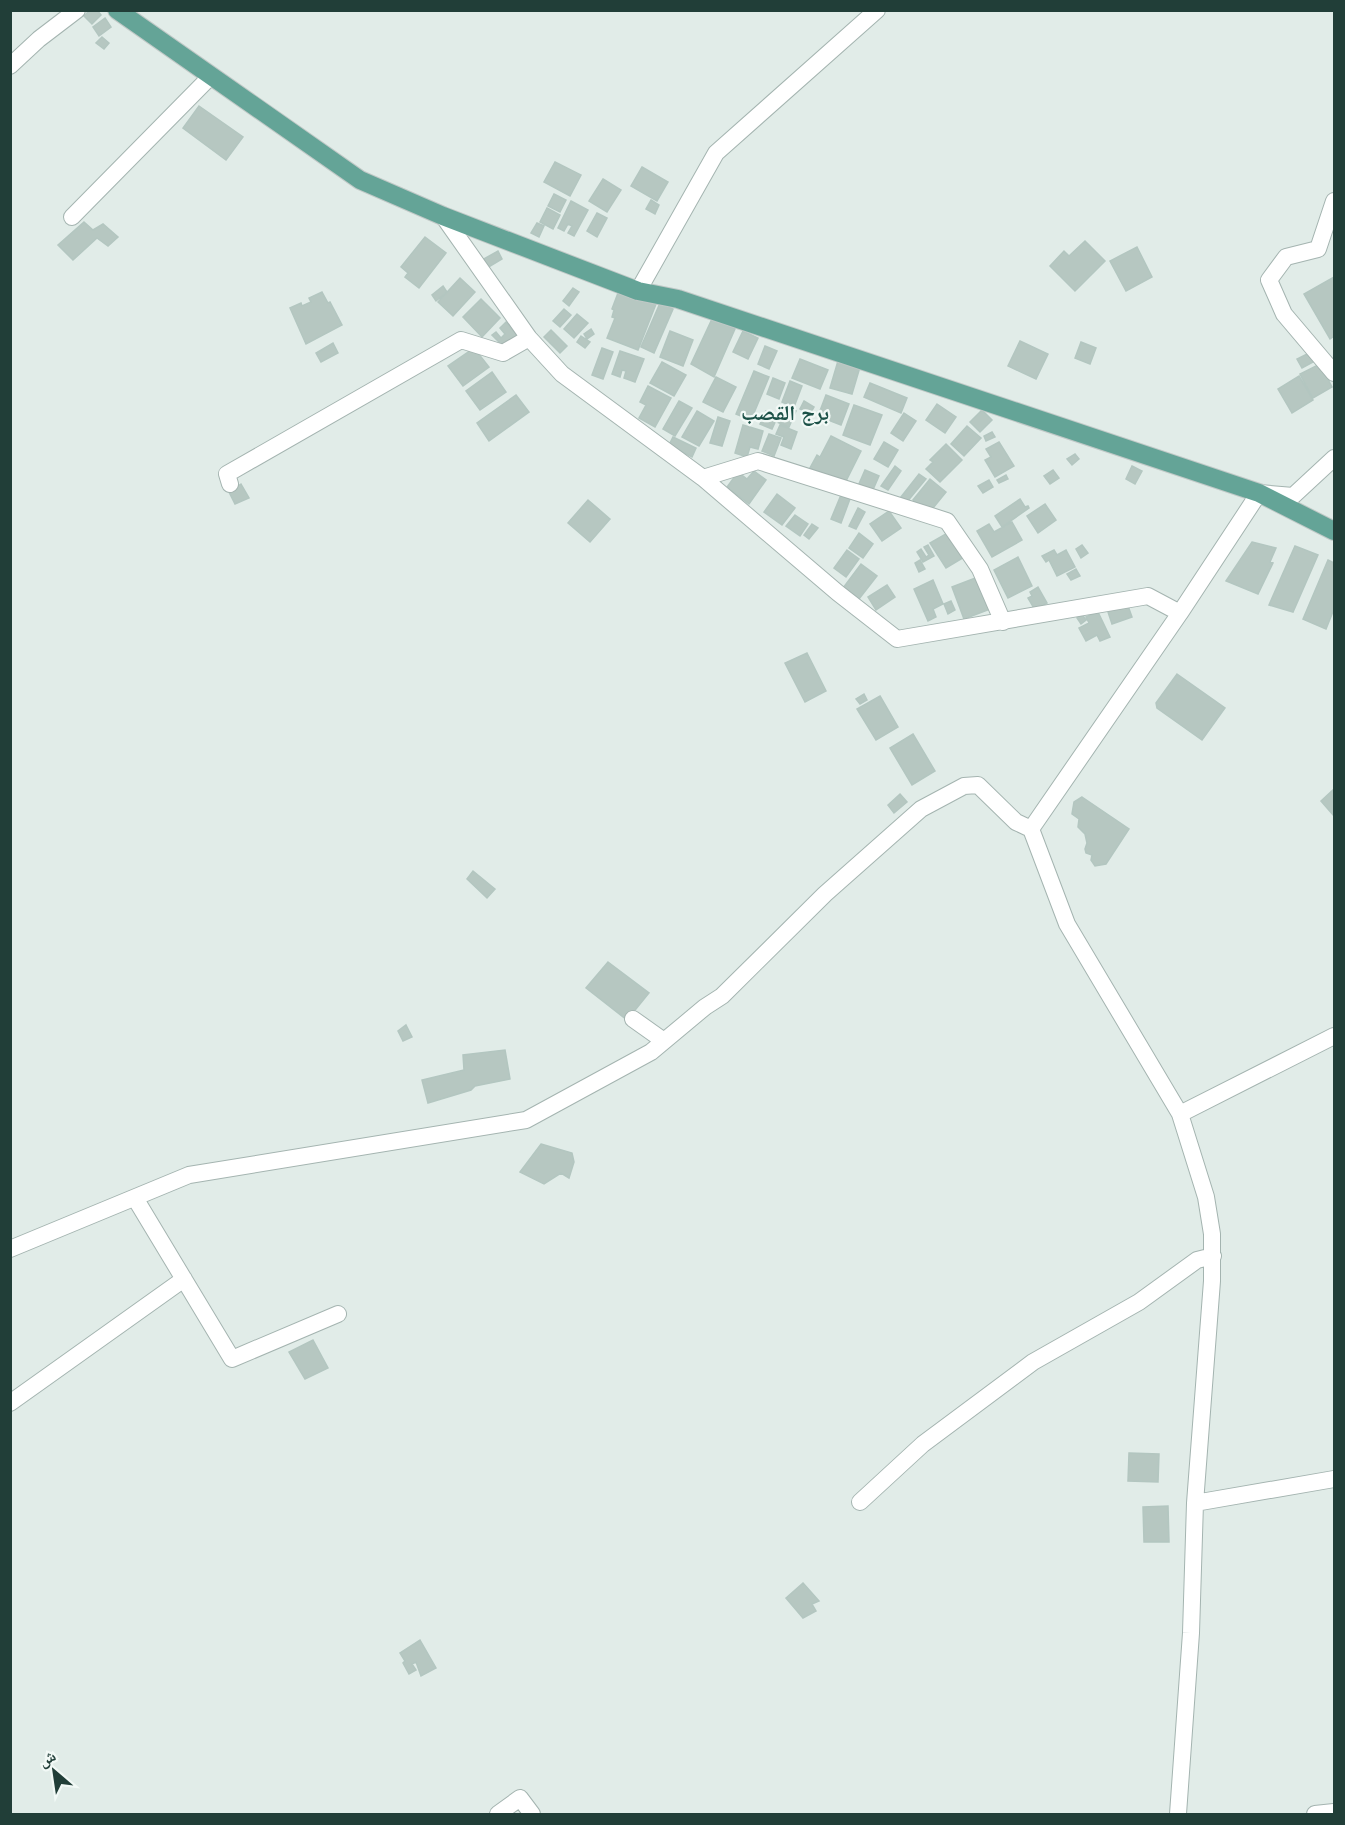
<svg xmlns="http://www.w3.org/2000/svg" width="1345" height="1825" viewBox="0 0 1345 1825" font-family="Montserrat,'Noto Naskh Arabic',sans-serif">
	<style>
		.building { fill: #b6c7c1; stroke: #b3c6c0; stroke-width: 1.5 }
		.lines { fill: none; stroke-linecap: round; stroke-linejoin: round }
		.minor-casing { stroke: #a4b4b0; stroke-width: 18 }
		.major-casing { stroke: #c1c9c7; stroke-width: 20 }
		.minor { stroke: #fff; stroke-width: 16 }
		.major { stroke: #64a497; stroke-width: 18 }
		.labels { text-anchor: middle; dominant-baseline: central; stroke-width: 4.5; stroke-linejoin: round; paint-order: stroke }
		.quarter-label { font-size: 21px; font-weight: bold; fill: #1c5147; stroke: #f2f9f6 }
	</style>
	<rect width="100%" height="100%" fill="#e1ece8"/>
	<path class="building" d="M90,10H97L101,15L92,24L84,16Z
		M105,18L111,27L99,36L93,27Z
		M102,37L109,43L104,49L96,43Z
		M199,106L243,137L226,160L183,128Z
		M555,162L581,175L570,196L544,182Z
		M642,167L668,182L657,201L631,186Z
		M603,179L621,190L607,212L589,201Z
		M554,194L566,200L560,212L548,206Z
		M651,200L659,205L655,214L646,209Z
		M571,201L588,210L574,236L568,233L572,226L568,224L564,231L558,228Z
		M547,208L560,215L553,229L540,222Z
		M597,213L607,218L597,237L587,231Z
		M84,222L93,230L103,224L118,237L108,246L97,238L73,260L58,245Z
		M537,223L544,226L539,237L531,233Z
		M425,237L446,253L419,288L405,277L408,273L401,267Z
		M1085,241L1105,261L1075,291L1050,266L1064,251L1069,256Z
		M1137,247L1152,277L1126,291L1110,261Z
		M498,251L502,259L487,268L482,260Z
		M1334,277V336L1330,339L1304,294Z
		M460,278L475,292L453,316L438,302Z
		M621,285L658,299L638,350L607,338L615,318L612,317L614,310L612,309Z
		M443,286L447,292L436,301L432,295Z
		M573,288L579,292L569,306L563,301Z
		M322,292L328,303L330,302L342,325L306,344L290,308L301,303L302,306L311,302L309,298Z
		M481,299L500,318L482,337L463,317Z
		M660,303L673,309L654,353L641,347Z
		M564,309L571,315L560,327L553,321Z
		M577,314L588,323L574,338L564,329Z
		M712,319L735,329L714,377L691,364Z
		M506,322L517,335L504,347L492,335L496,332L501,338L505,334L500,328Z
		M591,329L594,334L587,339L584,334Z
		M551,330L567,346L560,353L544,337Z
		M670,331L693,340L683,366L660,357Z
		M743,331L758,338L748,359L733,352Z
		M581,336L590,342L585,348L577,342Z
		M1020,341L1048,354L1036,379L1008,366Z
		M1081,342L1096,348L1090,364L1075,358Z
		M333,343L338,353L321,362L316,353Z
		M765,346L777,351L769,369L758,364Z
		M474,348L489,367L463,386L448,366Z
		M602,348L613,352L603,379L592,375Z
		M620,351L644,359L635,382L624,378L626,371L622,370L620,377L612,374Z
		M1311,352L1315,361L1302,368L1297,359Z
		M800,359L828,370L820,389L792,378Z
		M838,361L860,367L852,394L830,388Z
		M662,362L686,375L674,396L650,383Z
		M1320,364L1332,387L1313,398L1300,374Z
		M754,371L769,377L751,420L736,414Z
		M492,372L506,392L480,410L466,391Z
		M1299,376L1313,400L1292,413L1278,389Z
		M716,377L736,387L723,412L703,402Z
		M773,378L785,383L779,399L767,394Z
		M790,381L802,386L794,407L782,402Z
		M870,383L907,398L901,413L864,397Z
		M648,386L671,398L655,427L639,418L646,405L640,402Z
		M516,395L529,412L489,441L477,423Z
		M826,395L849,404L841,425L818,416Z
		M679,401L692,408L675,436L663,429Z
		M804,401L814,407L810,414L800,409Z
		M937,404L956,417L945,433L926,420Z
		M854,405L882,415L870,445L843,435Z
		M784,406L796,411L789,427L777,422Z
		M982,410L992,420L980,432L970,422Z
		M697,411L714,421L699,446L682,437Z
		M766,411L778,416L772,429L760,424Z
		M904,413L916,421L903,441L891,433Z
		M718,417L730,421L722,446L710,443Z
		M743,425L763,431L758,449L750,447L747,457L735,453Z
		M780,425L797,432L791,449L781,445L784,437L776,434Z
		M967,426L981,438L964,456L951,444Z
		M992,432L995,437L986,441L984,436Z
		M769,434L781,438L774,456L762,451Z
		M831,436L861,451L844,485L810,468L817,455L820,457Z
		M673,437L696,448L692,457L669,445Z
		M884,442L898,450L888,467L874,459Z
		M999,442L1014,466L995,477L985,460L991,457L986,449Z
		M946,444L962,460L940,482L926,469L933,462L930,460Z
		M1075,454L1079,459L1072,465L1067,459Z
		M895,466L901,471L888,490L881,486Z
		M1132,466L1142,471L1135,484L1126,479Z
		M865,470L879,476L872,492L858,486Z
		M1053,470L1059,478L1050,484L1044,476Z
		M754,471L766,480L749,504L727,487L738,472L747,479Z
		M919,474L926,479L907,502L901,497Z
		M1006,475L1008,479L999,483L997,480Z
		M930,479L946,492L929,513L913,500Z
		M989,480L993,487L983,493L978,486Z
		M241,484L249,498L235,504L229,492Z
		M777,494L795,508L782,525L764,512Z
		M841,495L850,499L841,523L831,519Z
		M1020,499L1025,507L1028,506L1029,508L1002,527L995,516Z
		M588,500L610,519L590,542L568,523Z
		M1045,504L1056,520L1038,533L1027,516Z
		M858,508L865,512L856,529L849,526Z
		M889,511L901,528L882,541L870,524Z
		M795,515L808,524L800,536L786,526Z
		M1012,522L1022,540L992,557L977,531L989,524L994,532Z
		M812,524L818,528L809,539L804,535Z
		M951,531L966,556L946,568L930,543Z
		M859,533L873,544L863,558L849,548Z
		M1252,542L1276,548L1270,562L1273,563L1258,594L1226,581Z
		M928,545L934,556L923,562L917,552L921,549L926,557L929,555L924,547Z
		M1082,545L1088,553L1081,558L1076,549Z
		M1295,546L1318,555L1293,612L1269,605Z
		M847,550L859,559L846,577L834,568Z
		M1054,550L1057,555L1066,550L1075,567L1057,576L1049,560L1046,562L1042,556Z
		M1018,557L1032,586L1008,598L994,570Z
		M920,560L925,569L919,572L915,563Z
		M1328,560L1334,563V609L1326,629L1303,619Z
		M861,564L877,576L859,599L843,588Z
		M1076,569L1080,576L1071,580L1067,574Z
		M978,577L990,609L964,619L952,587Z
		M933,580L943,604L933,609L936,617L928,621L914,589Z
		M887,585L895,597L876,610L868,597Z
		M1038,587L1047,603L1035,610L1028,598L1032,596L1030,592Z
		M951,601L955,610L948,614L944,604Z
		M1127,603L1132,617L1112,624L1107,609Z
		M1098,612L1110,637L1100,641L1097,635L1086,641L1079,628L1089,623L1086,617Z
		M1082,614L1086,620L1081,624L1077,618Z
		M807,653L826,691L805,702L785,663Z
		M1177,674L1225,708L1202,740L1157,708L1156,703Z
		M864,694L867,700L860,704L856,699Z
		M880,696L898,727L876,740L857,709Z
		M913,734L935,771L912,785L890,748Z
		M1334,789V816L1321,801Z
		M900,794L907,802L894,813L888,805Z
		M1082,797L1129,829L1106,864L1095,866L1091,860L1092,855L1086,853L1085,849L1087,843L1085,834L1078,827L1079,819L1072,814L1074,802Z
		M473,871L495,889L487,898L467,879Z
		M608,962L649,993L627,1020L586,988Z
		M406,1025L412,1037L403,1041L398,1031Z
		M505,1050L510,1079L475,1086L471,1090L428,1103L422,1080L464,1070L463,1055Z
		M541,1144L572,1153L574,1162L569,1178L561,1173L544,1184L520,1172Z
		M313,1340L328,1368L305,1379L289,1352Z
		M1129,1453L1159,1454L1158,1482L1128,1481Z
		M1168,1506L1169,1542H1144L1143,1507Z
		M803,1583L819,1601L812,1604L816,1611L803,1618L786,1598Z
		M420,1640L436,1668L421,1676L416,1662L412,1664L416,1670L409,1674L403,1663L405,1661L400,1653Z"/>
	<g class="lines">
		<defs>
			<path id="minor" d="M10,66L39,39L77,10
				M1334,201L1318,249L1286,257L1269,280L1284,314L1334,373
				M443,216L529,338L562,374L703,478L838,593L897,639L1148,596L1180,613L1259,493L1293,496L1334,458
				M72,217L211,76
				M638,291L716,153L877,10
				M703,478L758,461L947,521L980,569L1003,622
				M230,484L227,474L461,340L503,353L529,338
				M633,1019L664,1041
				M1180,1114L1334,1036
				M135,1198L232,1359L338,1314
				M10,1249L189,1175L526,1120L651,1052L705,1007L722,996L825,894L921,809L964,786L978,785L1016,822L1031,829
				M10,1403L184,1279
				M860,1502L923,1444L1033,1362L1139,1302L1197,1260L1213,1256
				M1195,1503L1334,1479
				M498,1814L520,1798L532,1814
				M1178,1814L1191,1633L1195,1503L1212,1281V1234L1206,1197L1180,1114L1067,924L1031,829L1180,613
				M1315,1814L1334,1812"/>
			<path id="major" d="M117,10L360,180L443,216L638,291L678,299L1259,493L1334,531"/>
		</defs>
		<use href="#minor" class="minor-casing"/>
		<use href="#major" class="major-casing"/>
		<use href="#minor" class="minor"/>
		<use href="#major" class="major"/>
	</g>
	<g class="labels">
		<g class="quarter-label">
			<text x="785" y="412">برج القصب</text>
		</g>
	</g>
	<rect width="1345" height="1825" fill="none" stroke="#213e38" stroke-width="24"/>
	<g transform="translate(54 1771) rotate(331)" stroke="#f2f9f6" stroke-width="4.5" paint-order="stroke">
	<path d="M0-4.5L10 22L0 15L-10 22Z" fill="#213e38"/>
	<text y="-9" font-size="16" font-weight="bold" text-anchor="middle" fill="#213e38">ش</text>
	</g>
</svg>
